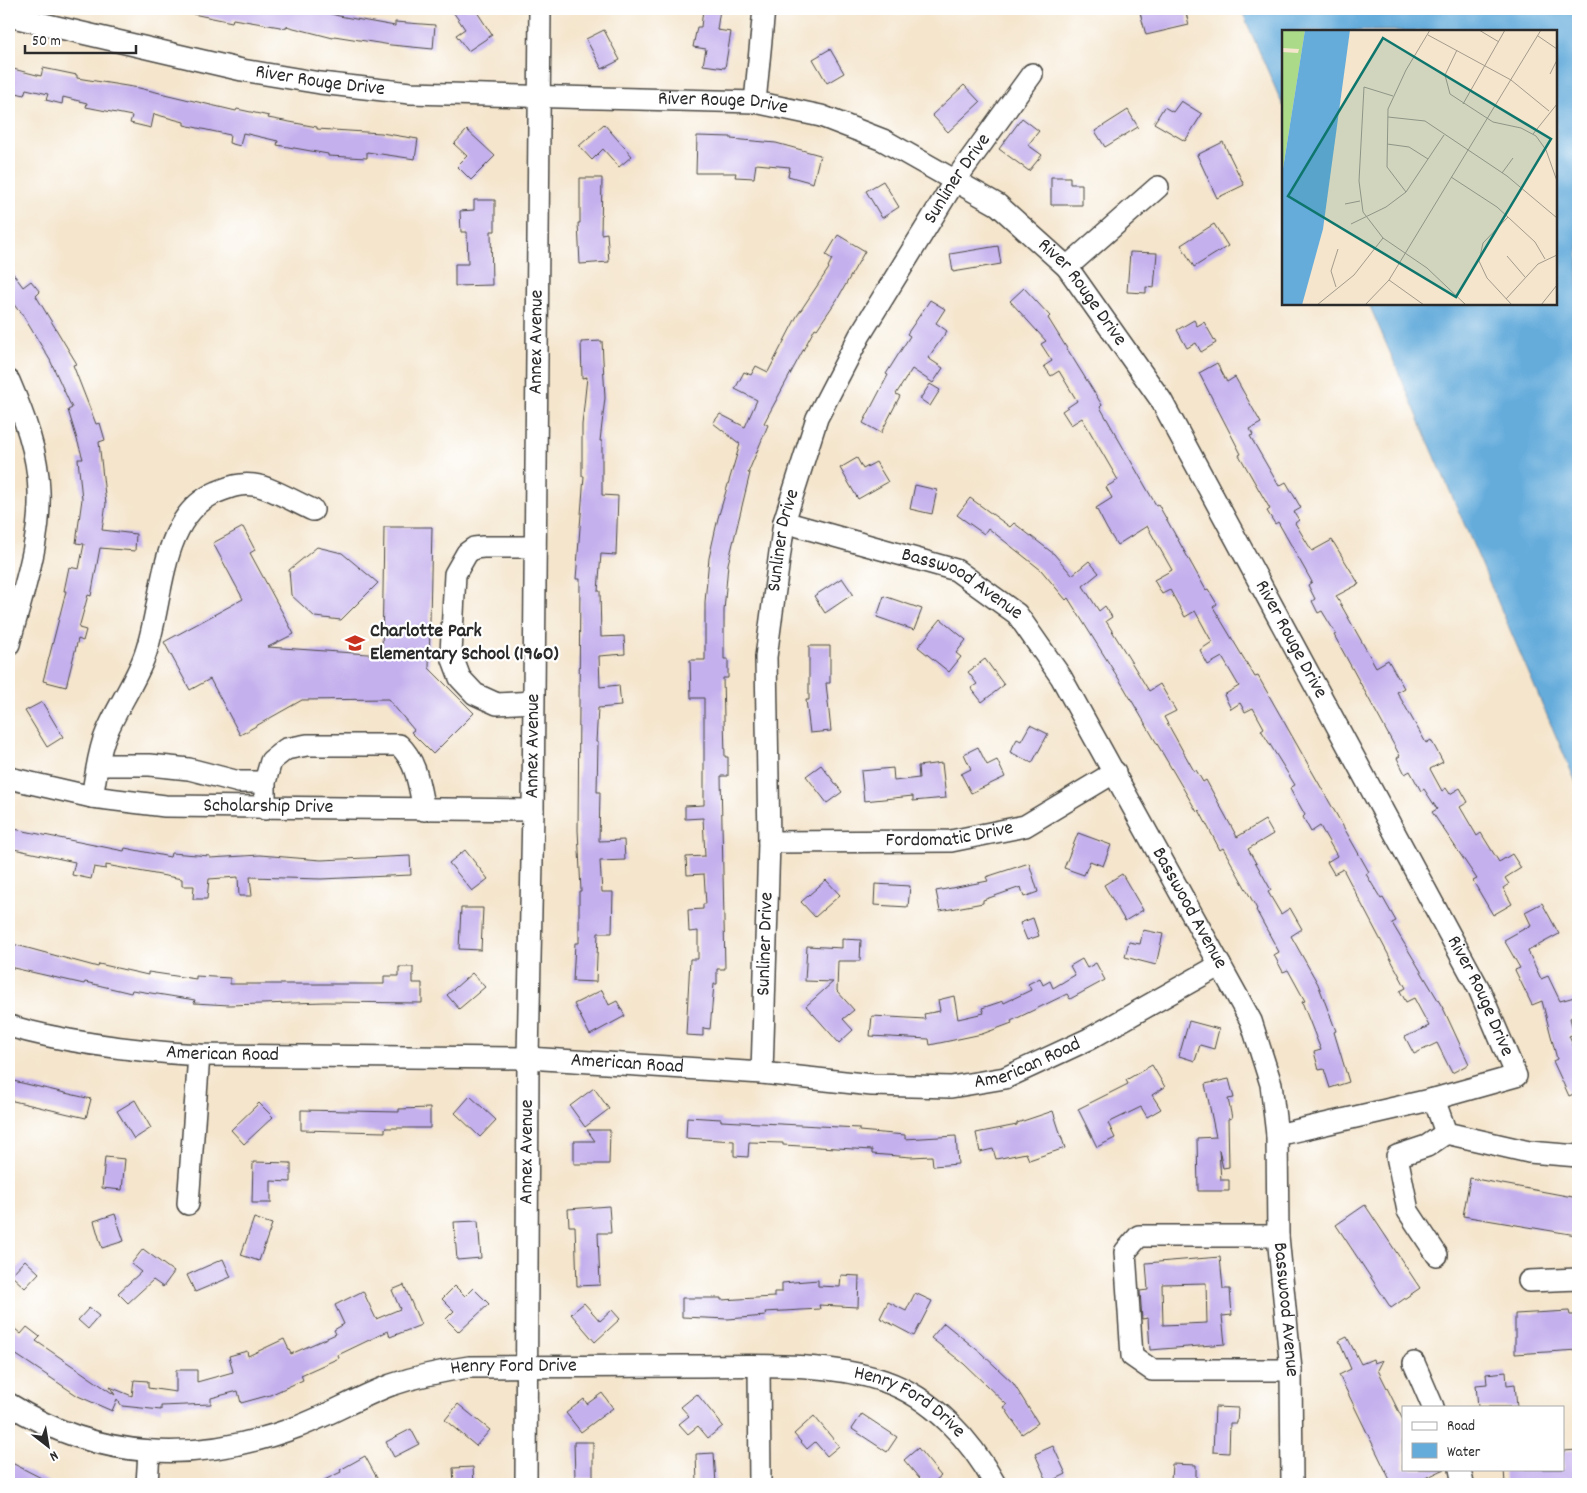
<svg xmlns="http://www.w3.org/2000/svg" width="1587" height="1493" viewBox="0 0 1587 1493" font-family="Dekko,sans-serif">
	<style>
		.water { fill: #65acdb; stroke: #486c83 }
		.building { fill: #c4b0ed; fill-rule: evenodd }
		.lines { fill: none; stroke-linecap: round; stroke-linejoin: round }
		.minor-casing { stroke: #494743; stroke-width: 24 }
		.minor { stroke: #fff; stroke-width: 21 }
		.labels { text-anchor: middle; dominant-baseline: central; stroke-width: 4.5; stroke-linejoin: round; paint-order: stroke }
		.street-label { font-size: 20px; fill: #2b2b2b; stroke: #fff }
		.poi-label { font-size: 20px; font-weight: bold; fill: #2b2b2b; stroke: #fff; text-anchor: start }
		.inset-road { fill: none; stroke: #a49b8c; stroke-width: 1 }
		.view { fill: #0f766e; fill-opacity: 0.15; stroke: #0f766e; stroke-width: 2.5 }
		.inset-edge { fill: none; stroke: #2b2b2b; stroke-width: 2.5 }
	</style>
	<rect width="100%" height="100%" fill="#fff"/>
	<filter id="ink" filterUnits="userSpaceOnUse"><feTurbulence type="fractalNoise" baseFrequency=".02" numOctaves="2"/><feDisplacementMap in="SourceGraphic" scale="10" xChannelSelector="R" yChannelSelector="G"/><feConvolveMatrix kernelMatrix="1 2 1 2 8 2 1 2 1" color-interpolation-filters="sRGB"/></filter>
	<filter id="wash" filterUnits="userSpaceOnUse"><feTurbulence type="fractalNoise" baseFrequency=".0096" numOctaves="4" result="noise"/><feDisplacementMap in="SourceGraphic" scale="20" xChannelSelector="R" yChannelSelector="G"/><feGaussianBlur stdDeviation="1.12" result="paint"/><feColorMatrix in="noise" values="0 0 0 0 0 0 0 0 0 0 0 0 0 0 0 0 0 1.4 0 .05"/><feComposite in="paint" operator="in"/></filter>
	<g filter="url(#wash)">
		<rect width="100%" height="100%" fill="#f4e5cc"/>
		<path class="water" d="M1241,9H1578V787L1369,304H1556V31H1283V106Z"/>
		<g id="blocks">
			<path class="building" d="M194,9H284L299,11V9H313L339,16L395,26V22L435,25L433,49L391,45L334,36L333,38L286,26V28L233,19L232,22L193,14Z
				M451,9H475L492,35L468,51L456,35L465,29Z
				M703,9H720L717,30L731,32L725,68L703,65L706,49L693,47L697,27H701Z
				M1139,9H1185L1189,25L1146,35Z
				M604,30L620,60L602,69L586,39Z
				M830,49L844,73L827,83L813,59Z
				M9,68L41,76L43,68L77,75V78L139,88L236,111L237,109L269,116L268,118L317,127V129L381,133L418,139L415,159L367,152V158L328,156V154L277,145L278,141L243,133L240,146L229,143L230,135L184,125V122L154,114L151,128L130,123L132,116L86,107L87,103L63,97L62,104L46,100L48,94L26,89L24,95L9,91Z
				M964,85L980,102L948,132L932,115Z
				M1181,101L1202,114L1185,141L1154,123L1164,107L1173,112Z
				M1128,110L1138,127L1105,147L1095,131Z
				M1022,118L1039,131L1028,145L1042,155L1029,171L999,149Z
				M604,124L632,156L619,167L603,149L592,160L579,146Z
				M467,130L495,156L471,180L457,166L467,156L454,144Z
				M697,136L731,137V139L776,143L820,155L813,183L788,176L790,167L756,164L754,178L735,177L736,173H696Z
				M1223,142L1244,185L1217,198L1197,155Z
				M1051,177H1070V184H1082V205H1051Z
				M580,178H602L601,234L607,233L609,262L580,264L578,223H580Z
				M883,181L899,207L882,218L866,191Z
				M474,200H495V231H491L492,285L455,286V264H468L467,232H461L460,211L474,210Z
				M1214,224L1228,246L1194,267L1181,245Z
				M838,235L865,251L838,298L817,329L815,328L764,423L768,425L748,473H750L728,564L724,611V659H728V678H723L725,757H728V776H721L725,969H717V984H714L710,1029L703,1028V1036L686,1035L690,959H698V931L689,932L688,910L703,909V904H706L704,874L687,875L686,857L705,856L703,818L685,819V806L704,805V698H691L690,660H705V602L709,558L718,518L740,444L713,423L720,414L745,427L757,400L735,389L744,372L751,375L756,366L768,372L797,316L829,268L828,267L832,259L826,255Z
				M998,246L1001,264L953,272L950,254Z
				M1130,252L1157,253L1154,288L1146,287V293L1127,292Z
				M9,268L23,287L31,281L40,292L36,296L77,364L73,365L96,424L100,423L105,440L99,442L106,504L102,530L136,534L135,551L100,548L91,596L88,595L79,628L86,630L83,641L78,639L66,687L43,681L66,591H64L69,567L79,569L84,544L76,543L82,499L78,459H83L68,410L72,408L50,360L19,309L18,310L9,298Z
				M1024,288L1050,316L1048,318L1102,405L1100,407L1156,505L1158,504L1206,590L1208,589L1217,604L1213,607L1255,677L1258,676L1369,872L1366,874L1381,899L1383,898L1396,921L1392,923L1444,1010L1469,1064L1452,1073L1437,1043L1414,1054L1405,1037L1429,1026L1414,998L1406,1002L1400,991L1406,988L1343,869L1334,874L1327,862L1337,856L1320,826L1311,832L1303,817L1305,815L1290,788L1295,785L1261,730L1264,728L1253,708L1245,712L1240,703L1231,709L1224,695L1239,686L1222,657L1208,665L1200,650L1212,642L1195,611L1185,617L1170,590L1162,594L1154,580L1172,570L1147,526L1117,545L1107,529L1096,508L1112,498L1106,487L1118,480L1082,418L1071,425L1062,411L1077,401L1059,371L1051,376L1044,366L1052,361L1041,344L1046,341L1010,301Z
				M930,300L945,309L936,323L947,331L928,358L943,368L933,383L912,369L896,394L900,396L881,433L863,423L888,375L886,374L910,336L907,334Z
				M1194,320L1197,326L1204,322L1216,343L1201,352L1196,343L1187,348L1177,330Z
				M602,341L605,398L600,441H602V495L618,496L616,555L601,554L598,591H600L601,637L624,636L625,654L599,656L600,687L619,685L621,706L598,708L596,742H598L597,792H600L599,841L624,840L625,860L600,861L602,892H613L612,933H598L596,982L573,981L575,943H579V891H581L578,830L580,579H576L584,476H582V425L587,377L582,378L581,342Z
				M1217,363L1227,382L1235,377L1261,423L1250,429L1253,435L1250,436L1279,486L1286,482L1301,508L1294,512L1299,520L1295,523L1312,551L1332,540L1359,584L1336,596L1376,667L1388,660L1404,688L1397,692L1426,743L1431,740L1443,762L1430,769L1442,791L1446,788L1450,794L1460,788L1468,802L1460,807L1477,836L1481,833L1499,862L1512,854L1521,868L1505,878L1509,884L1503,888L1512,904L1493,915L1473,881L1477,879L1432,812L1437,809L1424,789L1421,791L1410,771L1405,774L1397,758L1400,756L1334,635L1336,634L1322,611L1318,613L1312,601L1315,599L1308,585L1312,582L1278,522L1275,524L1267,511L1270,509L1239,455L1241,454L1199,373Z
				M930,384L940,390L930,406L920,399Z
				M857,458L863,469L876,462L888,482L858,499L840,468Z
				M915,485L937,490L932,514L910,509Z
				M970,498L1010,527L1014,523L1054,554L1072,575L1089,561L1099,573L1083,586L1099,611L1105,606L1112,617L1106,621L1149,691L1160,684L1176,711L1164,717L1194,771L1196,770L1203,782L1206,780L1237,837L1265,820L1273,834L1248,849L1271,890L1268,892L1281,914L1290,908L1302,929L1291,936L1318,984L1336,1031L1334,1032L1349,1082L1330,1088L1324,1069L1319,1070L1314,1052L1321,1050L1302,1002L1305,1001L1288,970L1283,972L1274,955L1279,952L1256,910L1257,909L1223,848L1220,850L1199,810L1197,812L1122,684L1068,598L1066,600L1041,570L988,528L984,534L957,515Z
				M243,527L255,550L250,553L294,634L268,647L382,655L384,527H432L429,668L474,713L433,754L411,732L414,730L388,699L302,700L240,735L210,679L190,690L164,642L243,599L213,543Z
				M317,547L342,553L378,583L341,620L315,617L291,595L289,570Z
				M842,578L853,594L825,613L814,596Z
				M884,596L922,609L914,630L877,617Z
				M941,619L966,640L956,653L961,657L949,672L918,647Z
				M809,646H830V683H826L831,731L810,733L806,700H809Z
				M985,659L1004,685L982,702L971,688L977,684L968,672Z
				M42,702L63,737L47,747L25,711Z
				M1030,725L1048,734L1032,763L1010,752L1017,739L1021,741Z
				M978,747L987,765L997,760L1005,777L971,793L961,774L971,769L964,754Z
				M942,763L946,798L913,801V796L864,801L861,771L893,768L894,781L919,778L918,766Z
				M821,765L842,792L827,803L806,776Z
				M9,828L124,851L125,848L170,857L171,853L210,856V858L260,855L321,860L410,856L411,875L321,879L250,877L252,896H239L238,877L209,879L207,899H193L194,886H182V879L106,865V869L94,867L91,879L72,875L75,862L9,848Z
				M1078,833L1111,845L1103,866L1090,861L1084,875L1064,868Z
				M465,850L488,879L472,891L449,863Z
				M1029,863L1038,892L1024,897L1021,887L983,900V903L940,911L936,891L988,881L986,877Z
				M1122,874L1143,910L1125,921L1104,885Z
				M826,880L840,895L815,917L801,902Z
				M875,884L910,886L908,907L874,905Z
				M1542,903L1559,934L1528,951L1541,979L1548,976L1560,1001L1578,996V1015L1570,1018L1574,1034L1569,1036L1578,1056V1092L1569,1096L1553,1061L1557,1059L1542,1001L1532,1005L1515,970L1520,968L1504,940L1531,925L1525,912Z
				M461,908H483L481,950L459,949Z
				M1033,918L1039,936L1027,940L1020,923Z
				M1143,930L1163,934L1156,965L1125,957L1129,942L1140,944Z
				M842,939L861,940L860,961H838L837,991L854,1010L843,1019L853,1030L839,1043L806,1006L833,982L805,981L807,946L842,948Z
				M9,943L98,967L99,964L148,975V972L196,979V976L230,978V984H384V976H399V967H413V983H422V1003L325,1002L229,1005L194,1003L195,1000L132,990L131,993L85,982L84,984L9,967Z
				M1082,959L1087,968L1096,963L1105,980L1070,999L1067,994L1011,1021L1012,1023L982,1034L930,1045L929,1039L870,1036L872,1016L925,1019L924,1014L940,1011L938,1000L954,996L958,1019L984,1013L982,1008L1003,1001L1004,1003L1031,990L1028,984L1040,978L1043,985L1050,981L1053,988L1075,975L1070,966Z
				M472,973L485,987L459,1009L447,995Z
				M602,990L609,1005L617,1001L625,1016L590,1035L574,1004Z
				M1189,1021L1219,1029L1214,1049L1200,1045L1195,1061L1179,1056Z
				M1152,1065L1165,1087L1152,1095L1161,1109L1147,1117L1141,1107L1108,1123L1115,1138L1097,1147L1078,1109L1128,1084L1126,1080Z
				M1229,1079L1234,1098L1228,1099L1232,1118L1228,1119L1229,1167L1223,1168L1219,1150L1221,1180H1229V1191H1198L1197,1138L1216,1137L1205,1084Z
				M9,1080L91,1099L86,1118L9,1100Z
				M594,1088L609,1109L585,1127L570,1106Z
				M470,1096L496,1120L480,1137L455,1113Z
				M135,1100L151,1128L134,1139L117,1111Z
				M259,1103L273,1117L244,1144L231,1130Z
				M430,1108V1128H385V1132L301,1130V1110L399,1112V1109Z
				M1053,1111L1065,1148L1029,1160L1026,1153L996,1159L993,1149L980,1152L976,1133L1017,1125V1123Z
				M687,1117L721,1119V1121L859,1128V1131L905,1135V1139L956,1136L958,1164L933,1166L932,1156L911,1157L872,1154V1150L783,1145V1143L749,1142L748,1157L734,1156V1141L686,1138Z
				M587,1130H610L609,1164H574V1141H595Z
				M105,1157L125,1159L122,1190L102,1188Z
				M253,1162L291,1163V1182L271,1181V1203H252Z
				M1470,1178L1578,1198L1576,1235L1463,1216Z
				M1365,1205L1420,1288L1391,1308L1336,1225Z
				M609,1206L611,1233H598L600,1285L577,1286L575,1226H569L568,1209Z
				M115,1214L124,1241L102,1248L94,1221Z
				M254,1218L272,1224L259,1261L241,1255Z
				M478,1221L481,1258L457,1260L454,1222Z
				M143,1249L174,1272L163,1287L153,1280L128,1303L118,1293L141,1272L131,1264Z
				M1220,1257L1223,1289H1230L1232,1315L1222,1316L1225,1344L1150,1350L1148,1318L1142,1319L1140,1291L1148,1290L1146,1263ZM1206,1283L1207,1323L1163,1325L1162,1284Z
				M223,1259L231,1277L195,1292L187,1275Z
				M25,1260L39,1273L25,1288L11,1275Z
				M841,1275L859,1276L858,1307L819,1305L820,1309L765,1312L766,1316L728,1319L682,1317V1298H721V1300L774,1297V1292H782V1283L818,1280V1286L840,1287Z
				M404,1285L421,1325L390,1337L388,1331L338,1355L339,1358L301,1375L303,1380L270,1395L241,1403L238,1391L211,1398V1404L161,1406V1410L122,1406L117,1399L112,1411L78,1396L9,1350V1324L21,1334L27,1327L40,1337L36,1341L115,1395L110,1387L132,1396L134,1380L148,1381V1388L176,1392V1370H197V1382L233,1372L229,1356L247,1351L248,1356L284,1339L291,1354L336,1334L334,1330L344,1324L335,1305L363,1291L376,1319L400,1309L392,1290Z
				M455,1286L465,1296L473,1288L489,1304L459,1332L446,1319L454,1311L442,1299Z
				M915,1293L932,1301L914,1336L880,1318L888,1302L906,1311Z
				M584,1303L600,1321L612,1310L620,1319L595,1342L571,1314Z
				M89,1308L99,1316L88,1329L78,1320Z
				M1569,1311L1570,1315H1578V1350L1515,1354V1314Z
				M944,1323L981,1353L1013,1383L1038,1423L1022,1434L1004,1407L1007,1405L964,1364L931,1338Z
				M1347,1337L1361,1364L1373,1359L1374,1363L1383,1360L1378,1370L1403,1420V1469H1445L1413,1484H1392L1339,1375L1351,1369L1339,1341Z
				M1506,1372L1507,1385L1515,1384L1517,1407H1478L1476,1385L1487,1384L1486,1374Z
				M602,1393L613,1408L581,1432L566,1413L584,1399L587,1404Z
				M697,1394L723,1426L708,1438L698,1426L688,1434L679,1424L689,1416L681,1407Z
				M458,1404L490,1430L476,1446L445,1420Z
				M1215,1407L1238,1408L1237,1423H1230L1229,1453L1213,1452Z
				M862,1414L897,1437L887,1452L852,1429Z
				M814,1416L839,1446L827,1456L815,1442L807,1449L794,1434Z
				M411,1429L419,1444L394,1457L386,1442Z
				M574,1442H593V1478H575Z
				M1053,1446L1066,1474L1048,1483L1035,1454Z
				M918,1448L941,1476L931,1484H924L904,1460Z
				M1578,1450V1484H1505L1504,1469H1563V1451Z
				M714,1453L716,1484H697L696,1454Z
				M365,1456L378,1480L371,1484H316L341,1472L340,1470Z
				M12,1463L53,1484H9V1470Z
				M1172,1464L1196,1465V1481L1171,1480Z
				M473,1467L474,1484H454L453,1468Z"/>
		</g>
	</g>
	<g filter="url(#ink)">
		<use href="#blocks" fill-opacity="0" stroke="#494743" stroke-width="1"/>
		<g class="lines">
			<defs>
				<g id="minor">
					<path id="s1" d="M9,16L242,70L320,83L410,93L755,102L821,116L883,140L998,205L1067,267L1161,400L1479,989L1516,1076L1434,1099L1277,1135"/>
					<path d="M755,102L764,9"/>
					<path d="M1067,267L1158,187"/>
					<path d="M9,381C24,416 38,452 39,491C41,542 22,594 9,644"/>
					<path id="s2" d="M784,522L956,570L1017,614L1061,677L1251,1021L1271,1084L1277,1135L1278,1236L1291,1370L1292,1484"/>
					<path d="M533,702L497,704L475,694L460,678L451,654L455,574L467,553L474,548L483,547H535"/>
					<path d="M99,765H150L189,769L239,782H265"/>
					<path id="s3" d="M9,778L92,797L165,806L533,810"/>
					<path d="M92,797C96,777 98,752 106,734C117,707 135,683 145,655C164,603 158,517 217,492C230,487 240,483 254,485C268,486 299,504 313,510"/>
					<path d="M265,809V782L271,761L286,749L307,745H399C417,762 419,786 424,810"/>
					<path id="s4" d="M769,842L951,841L1025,826L1115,772"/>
					<path id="s5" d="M9,1026C70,1044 136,1051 199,1055L528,1058L762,1073L872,1085L951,1087L1005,1078L1089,1039L1220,965"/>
					<path id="s6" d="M762,1073L769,842L766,657L784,522L817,418L860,335L956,179L1032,74"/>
					<path d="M1434,1099L1446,1133L1529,1152L1578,1156"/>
					<path d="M188,1204L199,1055"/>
					<path d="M1278,1236H1139L1125,1252L1132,1356L1152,1370H1291"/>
					<path d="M1437,1255L1408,1211L1397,1156L1427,1146L1446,1133"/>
					<path d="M1529,1281L1578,1279"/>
					<path d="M1414,1363L1433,1407"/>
					<path d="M759,1366L760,1484"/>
					<path id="s7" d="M9,1404C99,1461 198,1464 297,1427C329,1415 359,1397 391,1385C417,1376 442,1371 469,1367C542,1367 615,1366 688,1366C753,1366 822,1361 884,1381C933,1398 971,1440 995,1484"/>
					<path d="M1460,1469L1463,1484"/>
					<path d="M147,1484L149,1452"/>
					<path id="s8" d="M526,1484L528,1058L533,810L540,9"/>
				</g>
			</defs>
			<use href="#minor" class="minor-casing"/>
			<use href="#minor" class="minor"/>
		</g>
	</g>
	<defs>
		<symbol id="school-bare" viewBox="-9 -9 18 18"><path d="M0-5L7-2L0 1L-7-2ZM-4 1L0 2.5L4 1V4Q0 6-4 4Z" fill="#c8321e" stroke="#fff" stroke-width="2.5" paint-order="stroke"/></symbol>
	</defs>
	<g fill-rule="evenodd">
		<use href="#school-bare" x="341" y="629" width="28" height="28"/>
	</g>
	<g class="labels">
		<g class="street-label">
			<text stroke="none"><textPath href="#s1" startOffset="318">River Rouge Drive</textPath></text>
			<text stroke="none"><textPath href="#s1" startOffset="722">River Rouge Drive</textPath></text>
			<text stroke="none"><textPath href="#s6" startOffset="939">Sunliner Drive</textPath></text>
			<text stroke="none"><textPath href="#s1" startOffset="1142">River Rouge Drive</textPath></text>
			<text stroke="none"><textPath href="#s8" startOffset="1142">Annex Avenue</textPath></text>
			<text stroke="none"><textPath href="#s6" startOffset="534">Sunliner Drive</textPath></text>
			<text stroke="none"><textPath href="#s2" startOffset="190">Basswood Avenue</textPath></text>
			<text stroke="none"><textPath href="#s1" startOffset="1548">River Rouge Drive</textPath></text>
			<text stroke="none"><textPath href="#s8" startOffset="738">Annex Avenue</textPath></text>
			<text stroke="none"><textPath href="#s3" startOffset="262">Scholarship Drive</textPath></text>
			<text stroke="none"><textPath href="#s4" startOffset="181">Fordomatic Drive</textPath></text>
			<text stroke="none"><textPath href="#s2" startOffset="595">Basswood Avenue</textPath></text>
			<text stroke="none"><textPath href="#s6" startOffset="129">Sunliner Drive</textPath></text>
			<text stroke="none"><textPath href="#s1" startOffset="1952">River Rouge Drive</textPath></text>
			<text stroke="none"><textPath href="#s5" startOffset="216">American Road</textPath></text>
			<text stroke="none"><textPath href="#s5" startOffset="1026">American Road</textPath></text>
			<text stroke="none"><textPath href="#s5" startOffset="621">American Road</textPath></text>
			<text stroke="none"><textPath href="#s8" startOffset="332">Annex Avenue</textPath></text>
			<text stroke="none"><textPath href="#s2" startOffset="1016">Basswood Avenue</textPath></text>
			<text stroke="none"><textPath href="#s7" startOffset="528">Henry Ford Drive</textPath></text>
			<text stroke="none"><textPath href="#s7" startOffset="932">Henry Ford Drive</textPath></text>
		</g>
		<g class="poi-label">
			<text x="370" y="632">Charlotte Park<tspan x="370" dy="23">Elementary School (1960)</tspan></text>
		</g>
	</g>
	<g transform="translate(1282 30)">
		<rect width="275" height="275" fill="#f4e5cc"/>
		<path d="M0,0H23L0,145V22L16,23L17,19L0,18Z" fill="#abdb89"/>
		<path d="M23,0H68L41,199L20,275H0V145Z" fill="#65acdb"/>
		<path class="inset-road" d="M197,0L217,12M146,5L229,50L267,81M256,6L275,19M175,20L163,45L168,64L211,92L239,98L254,106L264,120L275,151M268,44L275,30M111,66L82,57L77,151L81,182L101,208L145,238L184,275M181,74L223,0M106,87L143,91L225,146L275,188M251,104L275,74M105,114L127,117L146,129M220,143L231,128M169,147L215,177L253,212L263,229M124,162L105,137L106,79L124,40L148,0M63,174L78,171M226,187L201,213L197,231L205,248L230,275M69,194L104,177L124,162L162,105M225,226L243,247M107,250L142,275M54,257L49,241L56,219M224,269L256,234L275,225M35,275L72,245L101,208M83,275L107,250L259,0M259,275L275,255"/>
		<path class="view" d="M101,8L269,109L174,267L6,166Z"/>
		<rect width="275" height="275" class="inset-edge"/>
	</g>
	<rect width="1587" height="1493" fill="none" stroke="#fff" stroke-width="30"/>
	<rect x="1402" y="1406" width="162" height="65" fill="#ffffff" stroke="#aaaaaa"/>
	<rect x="1412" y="1422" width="25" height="8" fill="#ffffff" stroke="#aaaaaa"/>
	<text x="1447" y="1430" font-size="15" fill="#2b2b2b">Road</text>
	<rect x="1412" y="1443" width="25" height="15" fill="#65acdb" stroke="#aaaaaa"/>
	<text x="1447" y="1456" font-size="15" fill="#2b2b2b">Water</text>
	<g transform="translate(48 1446) rotate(149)" stroke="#ffffff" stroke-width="4" paint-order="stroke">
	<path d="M0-4L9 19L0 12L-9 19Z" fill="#2b2b2b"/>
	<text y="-8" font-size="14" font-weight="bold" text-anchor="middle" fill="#2b2b2b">N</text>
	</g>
	<path d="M25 45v8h111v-8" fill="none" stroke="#2b2b2b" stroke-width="2.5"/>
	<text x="32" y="45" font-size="15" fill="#2b2b2b" stroke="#ffffff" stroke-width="4" paint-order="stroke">50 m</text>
</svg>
